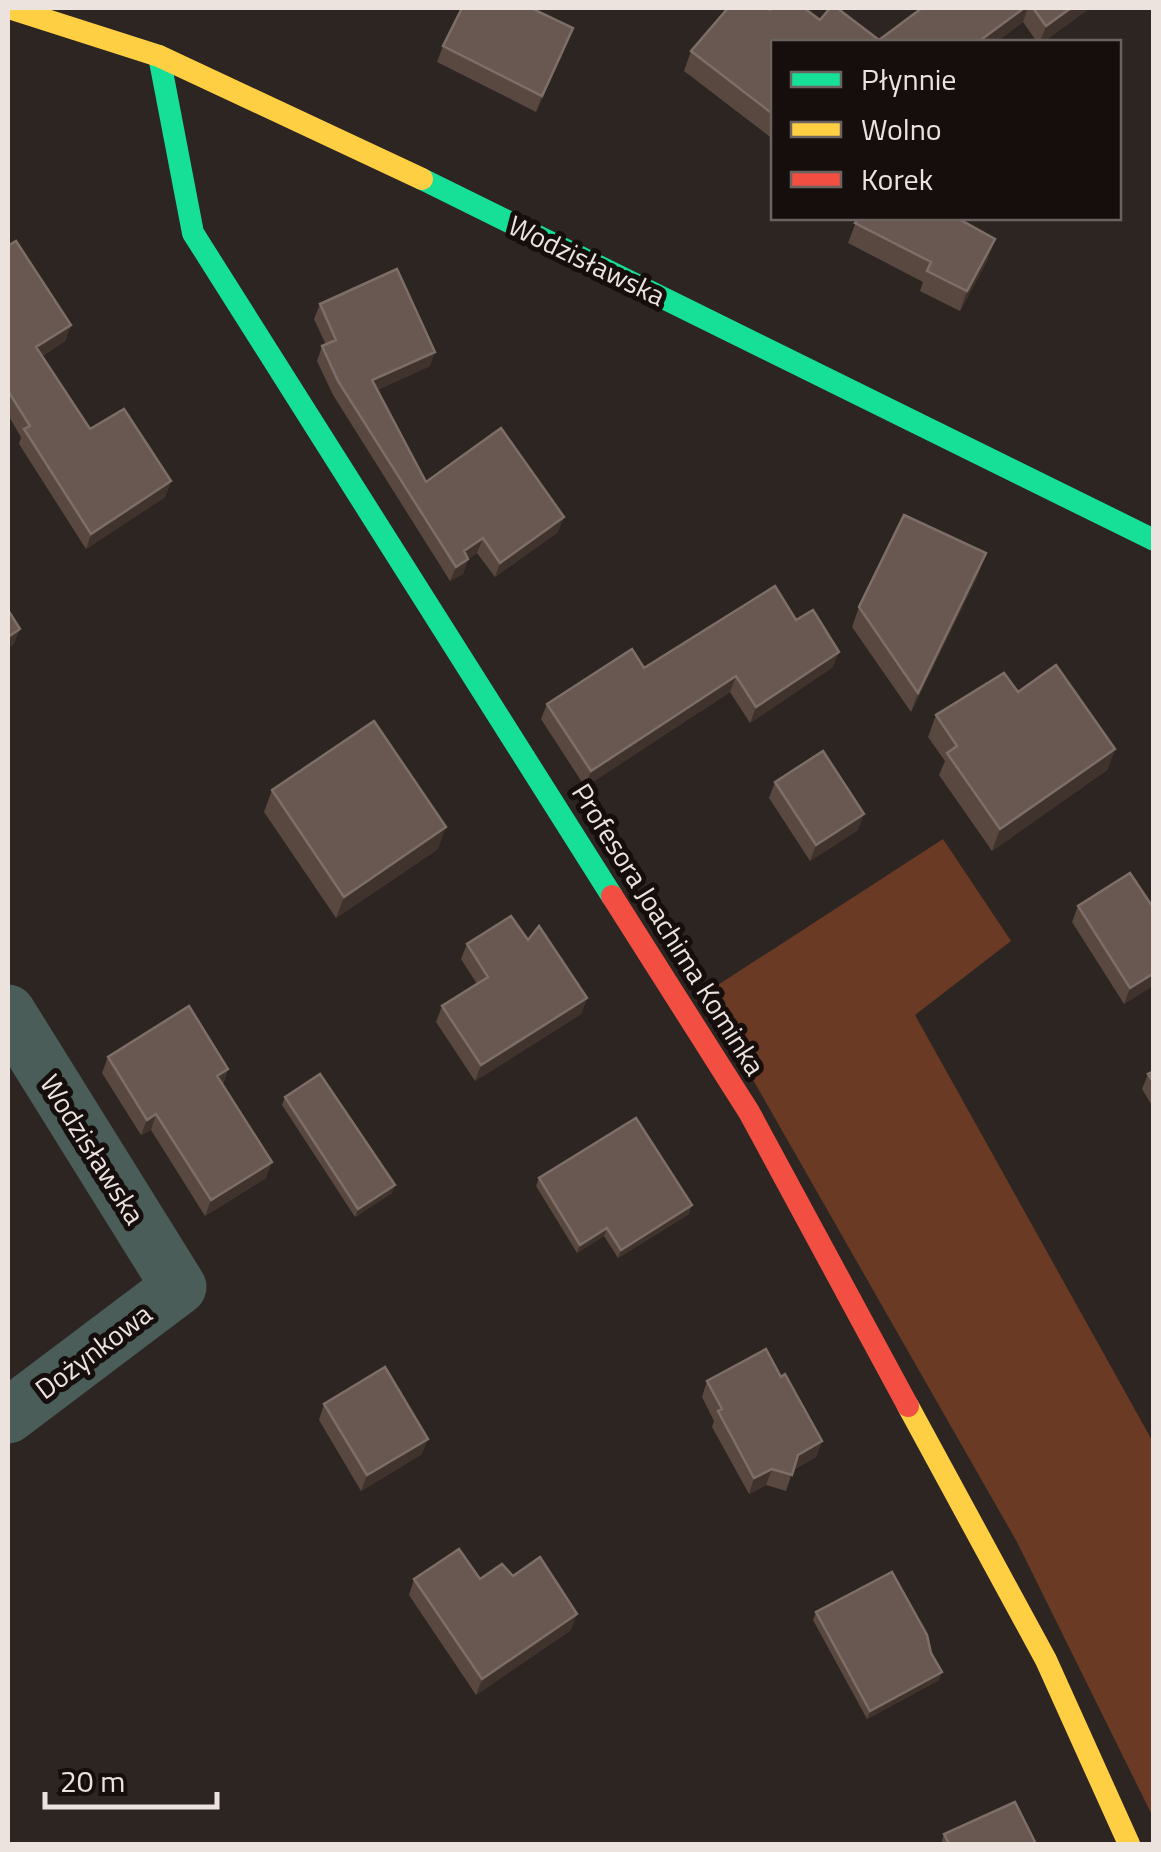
<svg xmlns="http://www.w3.org/2000/svg" width="1161" height="1852" viewBox="0 0 1161 1852" font-family="'Titillium Web',sans-serif">
	<style>
		.green { fill: #6a3a25 }
		.lines { fill: none; stroke-linecap: round; stroke-linejoin: round }
		.street { stroke: #4a5d59; stroke-width: 55 }
		.fast { stroke: #16e098; stroke-width: 22 }
		.slow { stroke: #ffcf43; stroke-width: 22 }
		.jam { stroke: #f24e42; stroke-width: 22 }
		.wall { fill: #584840 }
		.shaded-wall { fill: #40332d }
		.building { fill: #685851; stroke: #7d6e67; stroke-width: 2.5 }
		.labels { text-anchor: middle; dominant-baseline: central; stroke-width: 10; stroke-linejoin: round; paint-order: stroke }
		.street-label { font-size: 28px; fill: #ece3df; stroke: #150e0c }
	</style>
	<rect width="100%" height="100%" fill="#2d2522"/>
	<path class="green" d="M943,839L1011,941L915,1015L1153,1442V1817L1017,1542L704,994Z"/>
	<g class="lines">
		<path class="street" d="M8,1012L179,1287L8,1416"/>
		<path class="fast" d="M159,56L193,233L612,896
			M422,179L1154,540"/>
		<path class="slow" d="M9,8L159,56L422,179
			M908,1406L1046,1660L1129,1844"/>
		<path class="jam" d="M612,896L749,1112L908,1406"/>
	</g>
	<path class="wall" d="M922,8H1090L1043,42H1037L1023,22L996,42H774V140L684,71L691,51L770,10L820,20L879,40Z
		M567,44L536,112L437,62L443,46Z
		M855,218H959L958,219L988,259L960,311L920,291L923,282L848,243L857,219Z
		M8,246L71,325L65,341L42,356L90,429L171,481L165,497L86,549L19,444L21,437L8,415Z
		M320,304L430,366L377,390L426,482L558,532L495,577L477,553L468,559L463,574L450,581L333,395L317,361L322,346L326,345L314,319Z
		M979,573L911,712L852,627L859,607Z
		M796,620L833,667L750,723L730,692L585,787L541,719L547,704L644,668Z
		M1018,692L1115,749L1107,770L992,851L939,775L945,761L928,737L936,715Z
		M775,782L858,830L810,861L769,798Z
		M272,790L438,849L336,918L264,812Z
		M1078,906L1154,985L1124,1004L1072,922Z
		M528,940L587,998L581,1014L475,1081L436,1022L442,1006L477,984L461,959L467,944Z
		M108,1057L228,1069L223,1084L266,1178L205,1216L151,1130L141,1135L102,1073Z
		M1154,1071V1109L1142,1089L1148,1074Z
		M285,1097L392,1193L355,1217L282,1105Z
		M539,1178L689,1214L618,1258L604,1236L577,1253L536,1186Z
		M781,1377L822,1441L816,1457L793,1470L786,1491L766,1485L749,1494L712,1427L714,1421L702,1397L707,1381Z
		M324,1404L422,1454L361,1491L319,1420Z
		M513,1576L571,1630L476,1695L409,1595L414,1579H480Z
		M816,1612L939,1680L867,1719L813,1620Z
		M944,1834L1036,1844H941Z"/>
	<path class="shaded-wall" d="M1024,8H1028L1023,22L996,42H978Z
		M1071,8H1090L1043,42H1040L1046,26Z
		M573,28L567,44L536,112L542,96Z
		M995,239L988,259L960,311L967,291Z
		M71,325L65,341L30,363L36,347Z
		M435,352L430,366L367,395L372,380Z
		M171,481L165,497L86,549L91,534Z
		M564,517L558,532L495,577L500,563Z
		M483,538L477,553L458,565L464,551Z
		M986,553L979,573L911,712L918,693Z
		M468,559L463,574L450,581L456,567Z
		M20,629L14,644L8,649V637Z
		M839,652L833,667L750,723L756,707Z
		M736,676L730,692L585,787L591,771Z
		M1115,749L1107,770L992,851L1000,829Z
		M864,814L858,830L810,861L816,845Z
		M446,827L438,849L336,918L344,897Z
		M1154,973V985L1124,1004L1130,988Z
		M587,998L581,1014L475,1081L481,1065Z
		M228,1069L222,1085L217,1076Z
		M156,1114L151,1130L141,1135L147,1120Z
		M272,1162L266,1178L205,1216L211,1200Z
		M395,1185L392,1193L355,1217L358,1209Z
		M692,1205L689,1214L618,1258L621,1250Z
		M607,1228L604,1236L577,1253L580,1245Z
		M428,1439L422,1454L361,1491L367,1475Z
		M822,1441L816,1457L792,1470L798,1455Z
		M772,1469L766,1485L749,1494L754,1478Z
		M577,1614L571,1630L476,1695L482,1679Z
		M942,1672L939,1680L867,1719L870,1711Z"/>
	<path class="building" d="M462,8H531L573,28L542,96L443,46Z
		M728,8H767L770,10L771,8H804L820,20L830,8H837L879,40L922,8H1024L978,42H774V115L691,51Z
		M1033,8H1071L1046,26Z
		M858,218H957L995,239L967,291L927,271L931,262L855,223Z
		M16,241L71,325L36,347L90,429L124,409L171,481L91,534L24,429L30,426L8,391V246Z
		M397,269L435,352L372,380L426,482L501,428L564,517L500,563L483,538L464,551L468,559L456,567L338,381L322,346L336,340L320,304Z
		M904,515L986,553L918,693L859,607Z
		M775,586L796,620L813,610L839,652L756,707L736,676L591,771L547,704L632,649L644,668Z
		M8,610L20,629L8,637Z
		M1056,665L1115,749L1000,829L947,753L957,746L936,715L1004,673L1018,692Z
		M374,721L446,827L344,897L272,790Z
		M823,751L864,814L816,845L775,782Z
		M1130,873L1154,909V973L1130,988L1078,906Z
		M511,916L528,940L539,926L587,998L481,1065L442,1006L488,977L467,944Z
		M189,1006L228,1069L217,1076L272,1162L211,1200L156,1114L147,1120L108,1057Z
		M1154,1071V1083L1148,1074Z
		M320,1074L395,1185L358,1209L285,1097Z
		M636,1118L692,1205L621,1250L607,1228L580,1245L539,1178Z
		M766,1349L781,1377L785,1374L822,1441L798,1455L792,1475L772,1469L754,1478L718,1411L722,1409L707,1381Z
		M385,1367L428,1439L367,1475L324,1404Z
		M459,1549L480,1579L502,1564L513,1576L540,1557L577,1614L482,1679L414,1579Z
		M892,1572L927,1635L931,1653L942,1672L870,1711L816,1612Z
		M1015,1802L1036,1844H949L944,1834Z"/>
	<g class="labels">
		<g class="street-label">
			<text transform="translate(587 260) rotate(26)">Wodzisławska</text>
			<text transform="translate(669 929) rotate(58)">Profesora Joachima Kominka</text>
			<text transform="translate(93 1149) rotate(58)">Wodzisławska</text>
			<text transform="translate(93 1351) rotate(-37)">Dożynkowa</text>
		</g>
	</g>
	<rect width="1161" height="1852" fill="none" stroke="#ece3df" stroke-width="20"/>
	<rect x="771" y="40" width="350" height="180" fill="#150e0c" stroke="#6b6360" stroke-width="2.5"/>
	<rect x="791" y="72" width="50" height="15" fill="#16e098" stroke="#6b6360" stroke-width="2.5"/>
	<text x="861" y="90" font-size="30" fill="#ece3df">Płynnie</text>
	<rect x="791" y="122" width="50" height="15" fill="#ffcf43" stroke="#6b6360" stroke-width="2.5"/>
	<text x="861" y="140" font-size="30" fill="#ece3df">Wolno</text>
	<rect x="791" y="172" width="50" height="15" fill="#f24e42" stroke="#6b6360" stroke-width="2.5"/>
	<text x="861" y="190" font-size="30" fill="#ece3df">Korek</text>
	<path d="M45 1792v15h172v-15" fill="none" stroke="#ece3df" stroke-width="5"/>
	<text x="60" y="1792" font-size="30" fill="#ece3df" stroke="#150e0c" stroke-width="8" paint-order="stroke">20 m</text>
</svg>
